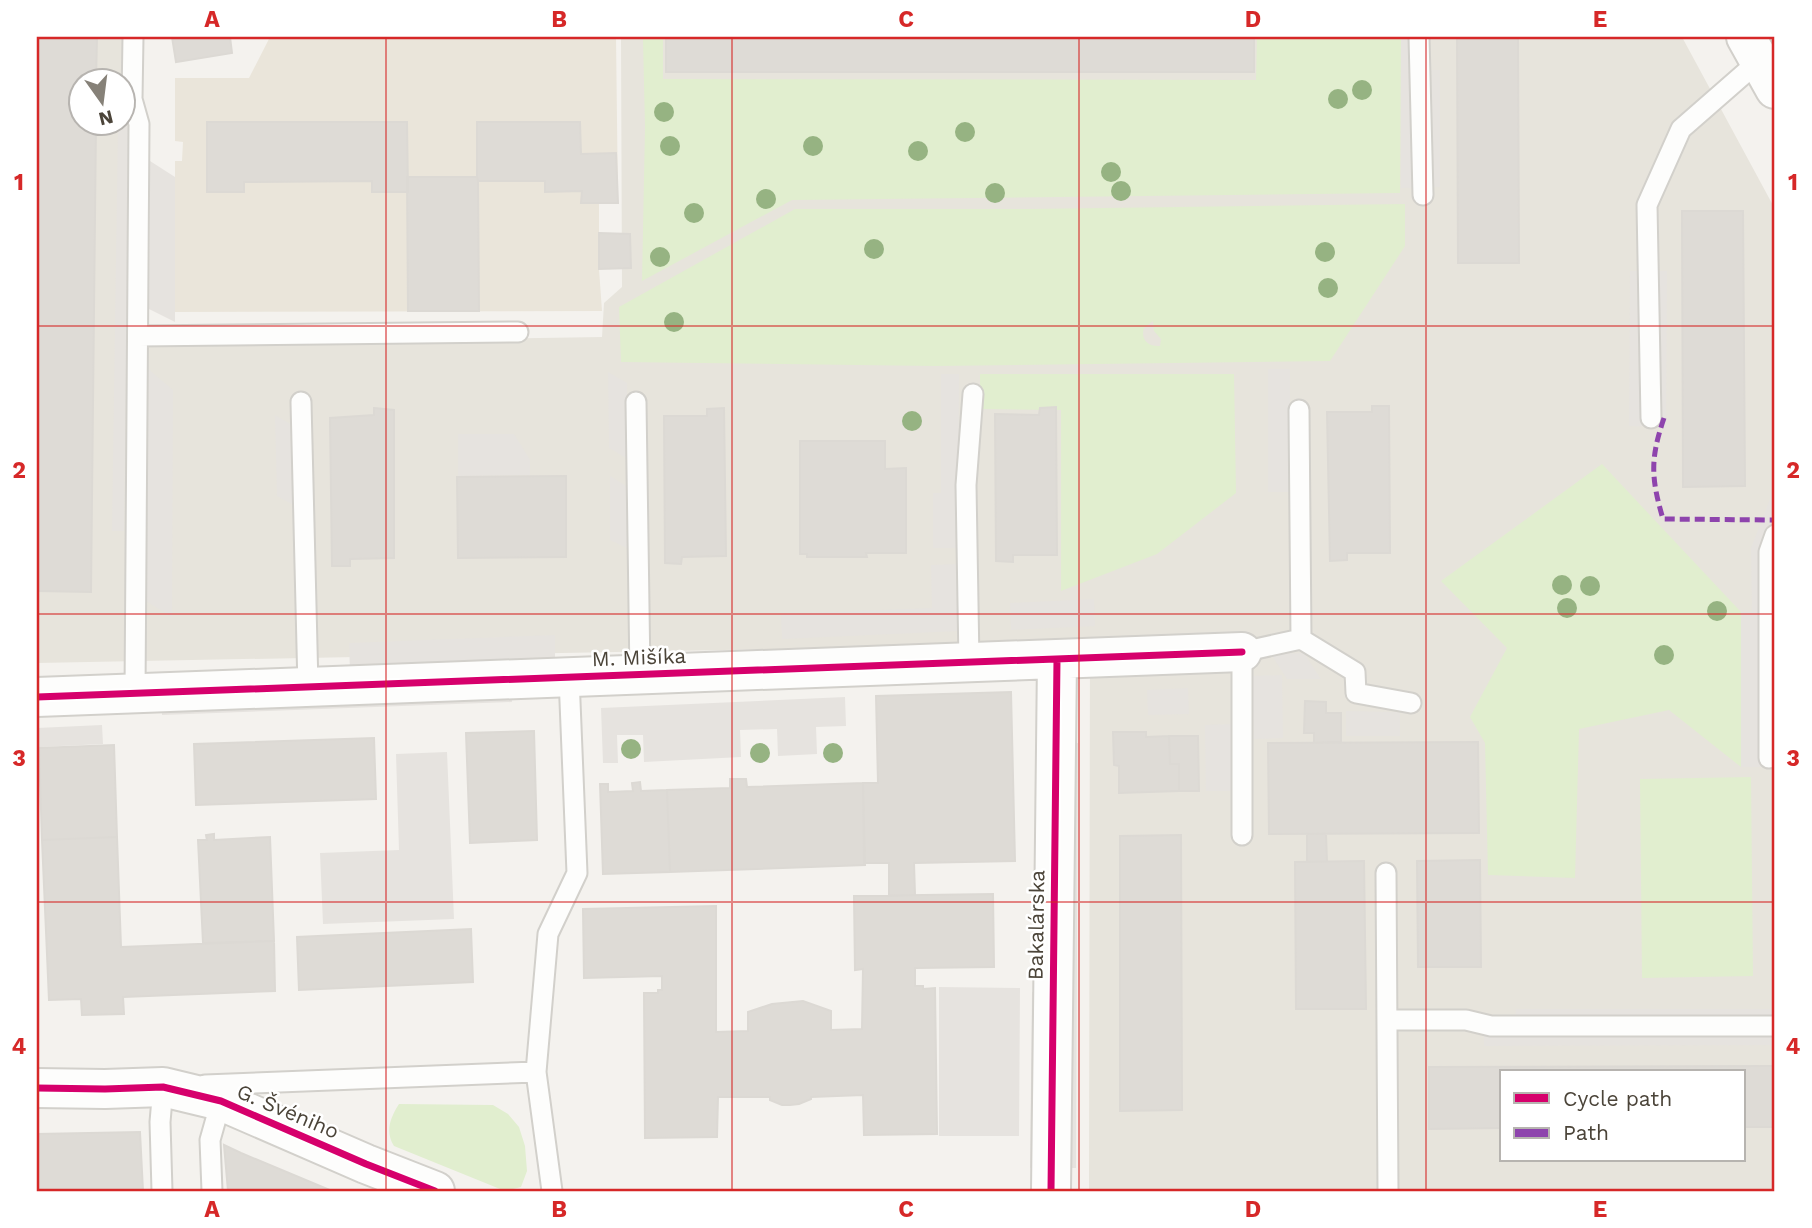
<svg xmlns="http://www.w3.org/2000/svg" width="1812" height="1228" viewBox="0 0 1812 1228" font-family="'Work Sans',sans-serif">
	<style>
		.residential { fill: #e7e4dc; fill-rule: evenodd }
		.education { fill: #eae5da }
		.green { fill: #e1eecf; fill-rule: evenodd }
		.parking { fill: #e6e3df }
		.building { fill: #dedbd6; stroke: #dcd9d4; stroke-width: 2 }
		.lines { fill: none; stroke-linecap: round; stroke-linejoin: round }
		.service-casing { stroke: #d2d0cb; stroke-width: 23 }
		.minor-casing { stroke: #d2d0cb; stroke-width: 42 }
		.service { stroke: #fdfdfc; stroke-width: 19 }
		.minor { stroke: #fdfdfc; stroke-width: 38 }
		.quiet { stroke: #8e44ad; stroke-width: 5; stroke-dasharray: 10 5; stroke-linecap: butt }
		.cycleway-casing { stroke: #fff; stroke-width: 11 }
		.cycleway { stroke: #d6006c; stroke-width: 7 }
		.tree { fill: #96b382 }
		.grid { fill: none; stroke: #d62828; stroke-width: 2; stroke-opacity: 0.55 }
		.labels { text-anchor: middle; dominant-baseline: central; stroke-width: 5; stroke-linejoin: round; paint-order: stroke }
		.street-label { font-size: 21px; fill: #4b4439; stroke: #fff }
		.neatline { fill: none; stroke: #d62828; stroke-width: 2.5 }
		.grid-label { font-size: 23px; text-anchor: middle; font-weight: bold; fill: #d62828 }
	</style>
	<rect width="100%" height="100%" fill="#f4f2ee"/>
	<path class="residential" d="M37,37H126L129,344L602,337L604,303L622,287L621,37H1682L1775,209V1191H1089L1090,643L37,663ZM80,80H122V122H80ZM1502,1072H1744V1160H1502Z"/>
	<path class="education" d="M270,37H616L618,203H599V269L602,311L175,312V161H182L183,142L175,141V78H249Z"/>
	<path class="green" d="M1257,37H1401L1400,193L792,200L642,281L645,127L643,39H663V79L1256,80Z
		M1405,204V246L1330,361L935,366L621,362L619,307L795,209H1029ZM1153,321L1154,331L1161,339L1160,346C1149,347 1140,340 1144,328Z
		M980,374H1234L1236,493L1157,554L1061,591V410L980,409Z
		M1602,464L1741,612V767L1669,710L1579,729L1575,878L1488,875L1485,743L1470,717L1507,648L1441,581Z
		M1751,777L1753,976L1642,978L1640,779Z
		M399,1104L493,1105L508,1114L519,1127L525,1146L527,1171L521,1187L505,1191L394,1146C385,1132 390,1118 399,1104Z"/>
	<path class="parking" d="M1401,37H1412V70H1440V187L1401,188Z
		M118,124H129L124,531H112Z
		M150,161L175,177V322L149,309Z
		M1630,271H1667L1666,427L1629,426Z
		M147,368L173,390L172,617L146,601Z
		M1268,369H1290V492H1268Z
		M608,372L627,383L628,459L609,448Z
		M941,374H959L958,548H933V493H941Z
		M275,415L297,428V507L277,496Z
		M458,434H514L530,460V475L458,476Z
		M610,476L628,487L629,549L610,540Z
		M1775,486V522L1765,548L1775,612V767H1741V612H1752L1751,548Z
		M957,564L959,631L782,639L781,614L932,608L931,565Z
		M1094,599L1095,626L1011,630L1010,603Z
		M555,635V662L350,670L349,643Z
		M1304,653L1321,679H1287L1271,654Z
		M1282,675L1283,738L1254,739L1252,676Z
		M1188,688L1189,714L1148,715L1147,690Z
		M511,690L512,702L162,715V703Z
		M845,697L846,726L816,727L817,754L778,756L777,729L740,730L741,757L644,762L643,735H617L618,763H603L601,708Z
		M1346,711L1400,712V736H1346Z
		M1232,724V791H1206L1205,725Z
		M102,725L103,744L39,747L38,756H37V728Z
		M1066,743H1078L1076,1168H1063Z
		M447,752L454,919L323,924L320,853L399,850L396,754Z
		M939,987L1020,988L1019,1136H939Z
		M1032,992H1044L1042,1169L1030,1168Z
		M1516,1009H1775V1019L1515,1020Z
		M1775,1033V1045L1484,1046V1034Z"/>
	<path class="building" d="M37,37H97L96,80H80V122H96L91,592L37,591Z
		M172,37H230L232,53L176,62Z
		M666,37H1254V72H666Z
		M1457,37H1518L1519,263H1458Z
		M207,122H407L408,192H372V181L244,182V192H207Z
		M477,122H580L581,154L616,153L618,203H581L582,191L545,192V181H478L477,177Z
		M407,177H477L478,181L479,311H408Z
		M1682,211H1743L1745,486L1683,487Z
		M599,233L630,234L631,268L599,269Z
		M1372,406H1389L1390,553H1347V560L1330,561L1327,412H1372Z
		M1056,407L1057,555H1013V562L996,561L995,414L1039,415L1040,408Z
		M374,408L394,410V558L350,559V566H332L330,418L374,415Z
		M724,408L726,556L682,557L681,564L665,563L664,416H707V409Z
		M800,441H885V469L906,468V553H866L867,557H807V554H800Z
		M566,476V557L458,558L457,477Z
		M1011,692L1015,861L914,863L915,895L889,896V863H864L863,783H878L876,696Z
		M1305,701L1326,702V713H1341V742L1314,743V733H1304Z
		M534,731L537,840L470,843L466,733Z
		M1113,732H1146V737L1169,736L1170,764H1179V791L1119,793V766L1114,765Z
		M1169,736H1198L1199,791H1179V764H1170Z
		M374,738L376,799L196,805L194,744Z
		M1478,742L1479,833L1269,834L1268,743Z
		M114,745L117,837L42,840L39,748Z
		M730,779H746L747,787L863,783L865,865L670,872L667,790L730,788Z
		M640,782L641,791L667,790L670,872L603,874L600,784H608V792L633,791L632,783Z
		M214,834V840L270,837L274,941L203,943L198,840H207L206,835Z
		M1307,834H1326L1327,862H1307Z
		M1181,835L1182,1110L1120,1111V836Z
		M117,837L121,947L274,941L275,991L123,997L124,1014L82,1015L81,999L49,1000L42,840Z
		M1480,860L1481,967H1418L1417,861Z
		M1364,861L1366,1009H1296L1295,862Z
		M993,894L994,967L915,968V986H923V989L935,988L937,1134L864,1135L863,1095L811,1097V1099L799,1104L790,1105H782L770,1100V1097H718L717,1137L645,1138L644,993H658V990H662V976L584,978L583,909L716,906V1032L748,1031V1012L772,1004L803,1001L831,1011V1030L862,1029L863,969L855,970L854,896Z
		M471,929L473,982L299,990L297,937Z
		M1772,1066H1775V1127H1744V1072H1502V1128L1429,1129V1067Z
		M140,1132L143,1191H37V1134Z
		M224,1145L241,1153L332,1191H228Z"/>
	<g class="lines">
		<defs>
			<path id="service" d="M133,37L132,99L139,124L135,693
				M1419,37L1423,195
				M138,336L518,332
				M301,402L308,687
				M636,402L640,675
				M1651,418L1647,205L1681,129L1760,60
				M1301,639L1355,672L1356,693L1411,703
				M969,662L966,485L973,394
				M1769,758V552L1775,535
				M1242,835V652L1301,639L1299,410
				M1386,873L1388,1191
				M1387,1020H1466L1491,1026H1775
				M205,1085L536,1072
				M162,1191L160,1122L163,1087H168
				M212,1191L210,1140L221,1101
				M552,1191L536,1072L548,934L577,873L569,677"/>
			<path id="minor" d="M1746,37L1775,89
				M37,697L1242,652
				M37,1088L105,1089L163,1087L221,1101L366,1164L435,1191
				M1051,1191L1057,659"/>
		</defs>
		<use href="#service" class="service-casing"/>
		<use href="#minor" class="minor-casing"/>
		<use href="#service" class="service"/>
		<use href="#minor" class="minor"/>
		<path class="quiet" d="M1664,418C1650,459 1651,478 1663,519L1775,520"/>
		<defs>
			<path id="cycleway" d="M37,697L1242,652
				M37,1088L105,1089L163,1087L221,1101L366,1164L435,1191
				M1051,1191L1057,659"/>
		</defs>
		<use href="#cycleway" class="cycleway-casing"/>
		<use href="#cycleway" class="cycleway"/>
	</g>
	<g class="tree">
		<circle cx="1362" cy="90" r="10"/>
		<circle cx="1338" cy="99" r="10"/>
		<circle cx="664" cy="112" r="10"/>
		<circle cx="965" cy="132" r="10"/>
		<circle cx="670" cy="146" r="10"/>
		<circle cx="813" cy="146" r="10"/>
		<circle cx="918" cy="151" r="10"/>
		<circle cx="1111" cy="172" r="10"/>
		<circle cx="1121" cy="191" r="10"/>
		<circle cx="995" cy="193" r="10"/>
		<circle cx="766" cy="199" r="10"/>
		<circle cx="694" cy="213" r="10"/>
		<circle cx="874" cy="249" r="10"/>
		<circle cx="1325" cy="252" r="10"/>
		<circle cx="660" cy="257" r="10"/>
		<circle cx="1328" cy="288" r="10"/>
		<circle cx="674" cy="322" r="10"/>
		<circle cx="912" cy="421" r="10"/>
		<circle cx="1562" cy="585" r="10"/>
		<circle cx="1590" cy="586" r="10"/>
		<circle cx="1567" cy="608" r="10"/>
		<circle cx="1717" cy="611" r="10"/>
		<circle cx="1664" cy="655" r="10"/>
		<circle cx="631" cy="749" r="10"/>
		<circle cx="760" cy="753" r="10"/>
		<circle cx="833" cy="753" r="10"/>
	</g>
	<path class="grid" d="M386,37V1191M732,37V1191M1079,37V1191M1426,37V1191M37,326H1775M37,614H1775M37,902H1775"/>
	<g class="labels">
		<g class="street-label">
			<text transform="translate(639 657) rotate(-2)">M. Mišíka</text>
			<text transform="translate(1036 925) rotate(-89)">Bakalárska</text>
			<text transform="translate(288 1111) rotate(23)">G. Švéniho</text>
		</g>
	</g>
	<rect width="1812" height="1228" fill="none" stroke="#ffffff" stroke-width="77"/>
	<rect x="1500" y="1070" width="245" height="91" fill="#ffffff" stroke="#b7b4b0" stroke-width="2"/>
	<rect x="1514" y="1093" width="35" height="10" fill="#d6006c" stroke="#b7b4b0" stroke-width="2"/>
	<text x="1563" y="1106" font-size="21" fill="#4b4439">Cycle path</text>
	<rect x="1514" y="1128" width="35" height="10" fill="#8e44ad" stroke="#b7b4b0" stroke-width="2"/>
	<text x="1563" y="1140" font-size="21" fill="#4b4439">Path</text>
	<g transform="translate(102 102) rotate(166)"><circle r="33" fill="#ffffff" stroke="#b7b4b0" stroke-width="2"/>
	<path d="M0-5L12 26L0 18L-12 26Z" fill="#868178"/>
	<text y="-10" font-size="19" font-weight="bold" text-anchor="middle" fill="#4b4439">N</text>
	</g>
	<rect x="38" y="38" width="1735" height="1152" class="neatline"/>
	<g class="grid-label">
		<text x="212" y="27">A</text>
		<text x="559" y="27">B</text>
		<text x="906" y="27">C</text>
		<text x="1253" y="27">D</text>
		<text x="1600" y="27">E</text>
		<text x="19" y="190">1</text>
		<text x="1793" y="190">1</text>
		<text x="19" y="478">2</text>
		<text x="1793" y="478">2</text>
		<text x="19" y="766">3</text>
		<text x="1793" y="766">3</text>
		<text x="19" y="1054">4</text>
		<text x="1793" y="1054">4</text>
		<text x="212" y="1217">A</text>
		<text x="559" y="1217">B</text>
		<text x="906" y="1217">C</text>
		<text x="1253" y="1217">D</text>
		<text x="1600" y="1217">E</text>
	</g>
</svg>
